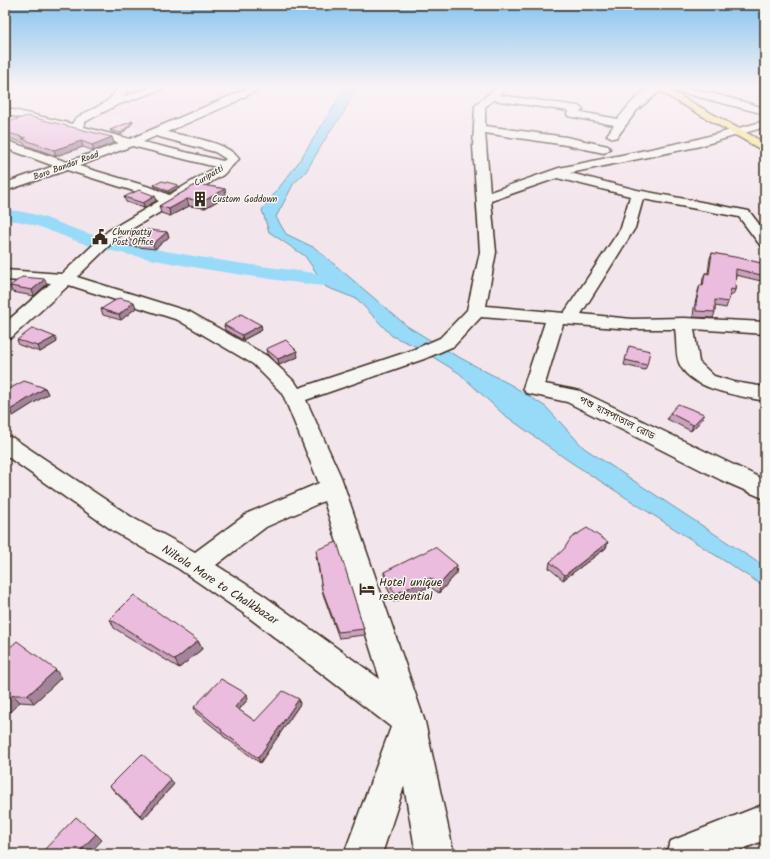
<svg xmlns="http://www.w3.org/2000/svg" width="770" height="859" viewBox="0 0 770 859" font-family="Kalam,'Noto Sans Bengali',sans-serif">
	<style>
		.built { fill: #f1d9e8 }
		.water { fill: #97dbf9; stroke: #7294a1 }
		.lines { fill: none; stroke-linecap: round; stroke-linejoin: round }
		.river { fill: #97dbf9; fill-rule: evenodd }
		.minor-casing { stroke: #3b2a1e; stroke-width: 3 }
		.major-casing { stroke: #3b2a1e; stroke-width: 3 }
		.minor { fill: #f6f6f2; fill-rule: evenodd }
		.major { fill: #f5e382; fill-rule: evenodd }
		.wall { fill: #caa2bf; stroke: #3b2a1e }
		.shaded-wall { fill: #a4849b; stroke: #3b2a1e }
		.building { fill: #ebbcde; stroke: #3b2a1e }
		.labels { text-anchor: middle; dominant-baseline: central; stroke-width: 3; stroke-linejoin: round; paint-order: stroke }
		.far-street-label { font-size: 9px; fill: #3b2a1e; stroke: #f6f6f2 }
		.far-poi-label { font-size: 9px; fill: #3b2a1e; stroke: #f6f6f2; text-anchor: start }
		.street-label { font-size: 10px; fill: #3b2a1e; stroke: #f6f6f2 }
		.near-poi-label { font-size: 12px; fill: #3b2a1e; stroke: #f6f6f2; text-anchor: start }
		.near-street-label { font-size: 12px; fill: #3b2a1e; stroke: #f6f6f2 }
	</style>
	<rect width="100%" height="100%" fill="#f3e5ec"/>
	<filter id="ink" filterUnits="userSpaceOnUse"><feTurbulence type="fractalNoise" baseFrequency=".025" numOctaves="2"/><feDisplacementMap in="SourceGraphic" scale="8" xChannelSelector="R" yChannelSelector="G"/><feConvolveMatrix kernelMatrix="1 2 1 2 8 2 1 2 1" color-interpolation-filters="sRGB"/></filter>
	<g filter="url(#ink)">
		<path class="built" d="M162,87H253L149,133L130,127L136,121L99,113Z"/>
		<path class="water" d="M346,87H359L355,90L342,116L332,128L305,173L294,183L276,217L286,234L315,248L407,326L453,354L513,386L546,407L584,448L765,567V587L569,461L503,414L459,373L415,346L392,336L357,299L326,287L305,256L269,232L262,210L298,163Z"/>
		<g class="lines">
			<path class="river" d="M5,210C40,211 68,229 101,237C174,255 247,265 322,274L329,276L332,280L329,284L322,286C244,276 171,265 95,247C64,239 37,221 5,220Z"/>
			<defs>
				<path id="minor" d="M118,87H128L124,96L151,87H165L163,89L117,105L85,122L84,127L130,139L251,87H263L231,104L167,132C187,137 227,141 239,159L223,175L118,237L77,277L190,312L267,356L295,382L299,388L410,351L440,338L467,310L480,252L473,146L475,106L496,87H507L499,95L578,106L583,109L580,112L618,119C627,108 640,90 654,87C678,81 739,101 765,108V114L664,88L637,110L617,137L613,138L607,135L614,125L568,116L567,114L569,111L493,100L485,107V126L566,137L608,146L610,149L604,153L566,145L485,133L490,192L559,168L694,140L765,121V127L696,147L570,173L637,190L749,211L765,232V247L760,245L739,217L643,199L635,228L581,314L632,319L684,318L765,322V334L694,329L699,362L714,376L734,382L765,387V401C740,396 692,390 680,365C675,356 677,339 675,329H632L563,324L545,384L580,391L765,480V499L721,480L567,402L526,393L523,388L545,322L481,317L454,346L424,359L306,400L341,477L425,722L454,854H416L404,786L382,854H344L391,727L243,613L179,569L115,532L5,455V436L13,438L133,518L195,552L248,513L319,483L284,397L280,391L253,364L178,320L69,285L12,337L5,339V323L51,283L5,280V270L62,274L108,231L159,201L143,194L67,170L5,191V183L54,166L5,148V140L67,162L119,143L5,114V108L72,124C78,110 108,110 118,87ZM156,136L215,152L226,159L223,161L143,142ZM132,146L216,167L169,195L153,188L79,166ZM557,178L630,196L621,228L564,313L486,306L496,252L491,201ZM324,501L380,679L263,595L216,565L266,527Z
					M765,804V840L730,854H665L671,841Z"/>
				<path id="major" d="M652,87H664L765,143V152Z"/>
			</defs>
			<use href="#minor" class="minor-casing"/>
			<use href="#major" class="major-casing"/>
			<use href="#minor" class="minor"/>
			<use href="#major" class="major"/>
		</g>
		<path class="wall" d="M133,121V123L121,135L111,132L110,130Z
			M5,123L112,137L114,143L94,151L83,147L56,156L25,145L24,143L5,137Z
			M197,184L225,189L226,196L205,208L189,206L170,216L161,213L159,206Z
			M154,185H178V188L169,193L155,187Z
			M155,196L156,201L144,208L126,202L124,197Z
			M167,232L169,237L155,249L130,246L128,240Z
			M712,253L765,264V282L736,275L735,290L733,295H730L728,302L726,308L715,306V312L713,318L693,317L694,308L698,291L700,285L702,286L703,278L705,273H708L710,258Z
			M47,284L34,296L12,292L10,286Z
			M765,294V307H762Z
			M136,308L121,320L103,315L101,309Z
			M224,325H261L262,330L243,340L225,330Z
			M55,337L57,342L40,352L19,345L17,340Z
			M629,346L647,365L645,370L624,365Z
			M266,349L298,357L279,365L267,354Z
			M765,349V360H763Z
			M45,388L48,394L13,416L5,411V399H6L5,398V391Z
			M670,413L702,420L691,431L667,419Z
			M606,548L563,580L549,568L550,562Z
			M316,556L364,629L365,635L339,638L323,594Z
			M384,572L456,574L439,593L430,587L394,602L384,581Z
			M110,619L198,641L202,649L179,668L114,628Z
			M5,652L61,678L34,703L20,702L5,717Z
			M248,699L239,710L255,721L300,704L260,763L223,736L221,733L196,713L194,707Z
			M171,780L174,784L143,819L114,791L110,786Z"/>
		<path class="shaded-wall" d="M133,121V123L121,135V133Z
			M112,137L114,143L94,151L92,145Z
			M81,141L83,147L56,156L54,150Z
			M178,185V188L169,193L168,191Z
			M225,189L226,196L205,208L204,201Z
			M155,196L156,201L144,208L143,203Z
			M187,199L189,206L170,216L169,209Z
			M167,232L169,237L155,249L153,244Z
			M45,279L47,284L34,296L32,290Z
			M134,302L136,308L121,320L119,315Z
			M261,325L262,330L243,340L242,335Z
			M55,337L57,342L40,352L38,346Z
			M297,351L298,357L279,365L278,359Z
			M45,388L48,394L13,416L10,410Z
			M704,414L702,420L691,431L693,425Z
			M608,542L606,548L563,580L565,575Z
			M457,565L456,574L439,593L440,584Z
			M430,578V587L394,602L395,594Z
			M198,641L202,649L179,668L175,660Z
			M56,670L61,678L34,703L28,695Z
			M247,694L248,699L236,713L235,707Z
			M13,695L20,702L5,717V702Z
			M299,699L300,704L260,763L258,758Z
			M171,780L174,784L143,819L140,815Z
			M96,834L102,840L89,854H77Z"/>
		<path class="building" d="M27,116L112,137L92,145L81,141L54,150L22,139L26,138L5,132V123Z
			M133,121L121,133L110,130Z
			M162,181L178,185L168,191L154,185Z
			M197,184L225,189L204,201L187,199L169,209L159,206Z
			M139,190L155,196L143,203L124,197Z
			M140,229L167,232L153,244L128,240Z
			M712,253L740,258L765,264V276L736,269L735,290L731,289L728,302L715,300V312L696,311V303L700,285L703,286L705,273L709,274Z
			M22,277L45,279L32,290L10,286Z
			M119,298L134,302L119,315L101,309Z
			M241,314L261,325L242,335L224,325Z
			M33,328L55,337L38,346L17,340Z
			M286,340L297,351L278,359L266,349Z
			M629,346L650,351L647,365L625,360Z
			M24,381L45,388L10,410L5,407V399L9,397L5,394V391Z
			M678,404L704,414L693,425L670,413Z
			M587,528L608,542L565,575L550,562L564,549L571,538Z
			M337,542L364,629L338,632L322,589L316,550Z
			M435,547L457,565L440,584L430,578L395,594L384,572Z
			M134,595L198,641L175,660L110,619Z
			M17,641L56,670L28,695H13L5,702V652Z
			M221,679L247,694L235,707L255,721L283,691L299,699L258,758L221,731L222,730L194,707Z
			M142,754L171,780L140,815L110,786Z
			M76,817L96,834L77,854H40Z"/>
	</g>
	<linearGradient id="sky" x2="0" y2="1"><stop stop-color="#87c4ef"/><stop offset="0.42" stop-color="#faf3f6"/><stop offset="1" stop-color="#faf3f6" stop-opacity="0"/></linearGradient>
	<rect width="770" height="207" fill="url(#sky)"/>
	<defs>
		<symbol id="building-bare" viewBox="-9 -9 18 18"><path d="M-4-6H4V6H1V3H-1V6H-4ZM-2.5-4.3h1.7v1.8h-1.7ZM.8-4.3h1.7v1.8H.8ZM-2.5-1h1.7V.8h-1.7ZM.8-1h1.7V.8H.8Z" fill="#3b2a1e" stroke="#f6f6f2" stroke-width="2.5" paint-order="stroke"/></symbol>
		<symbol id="civic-bare" viewBox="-9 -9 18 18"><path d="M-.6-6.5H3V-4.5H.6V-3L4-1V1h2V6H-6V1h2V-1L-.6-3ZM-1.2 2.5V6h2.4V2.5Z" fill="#3b2a1e" stroke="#f6f6f2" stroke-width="2.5" paint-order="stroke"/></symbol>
		<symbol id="hotel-bare" viewBox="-9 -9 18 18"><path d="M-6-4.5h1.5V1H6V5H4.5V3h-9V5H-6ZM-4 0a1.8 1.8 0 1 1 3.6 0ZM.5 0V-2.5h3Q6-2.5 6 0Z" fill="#3b2a1e" stroke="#f6f6f2" stroke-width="2.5" paint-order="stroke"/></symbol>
	</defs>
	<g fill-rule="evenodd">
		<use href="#building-bare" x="189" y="188" width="22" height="22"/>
		<use href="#civic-bare" x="89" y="226" width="22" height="22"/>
		<use href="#hotel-bare" x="356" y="578" width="22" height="22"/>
	</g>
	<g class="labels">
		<g class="far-street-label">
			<text transform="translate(66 166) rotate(-20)">Baro Bandar Road</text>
			<text transform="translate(209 176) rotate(-31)">Curipatti</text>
		</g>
		<g class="far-poi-label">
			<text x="212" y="199">Custom Goddown</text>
			<text x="112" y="232">Churipatty<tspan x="112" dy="10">Post Office</tspan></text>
		</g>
		<g class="street-label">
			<text transform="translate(617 418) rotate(27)">পশু হাসপাতাল রোড</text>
		</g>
		<g class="near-poi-label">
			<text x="379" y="582">Hotel unique<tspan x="379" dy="14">resedential</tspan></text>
		</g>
		<g class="near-street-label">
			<text transform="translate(220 585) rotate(33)">Niltola More to Chalkbazar</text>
		</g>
	</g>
	<rect width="770" height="859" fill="none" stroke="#f6f6f2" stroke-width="20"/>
	<rect x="10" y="10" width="750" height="839" fill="none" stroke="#3b2a1e" stroke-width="1.5" filter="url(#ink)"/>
</svg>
